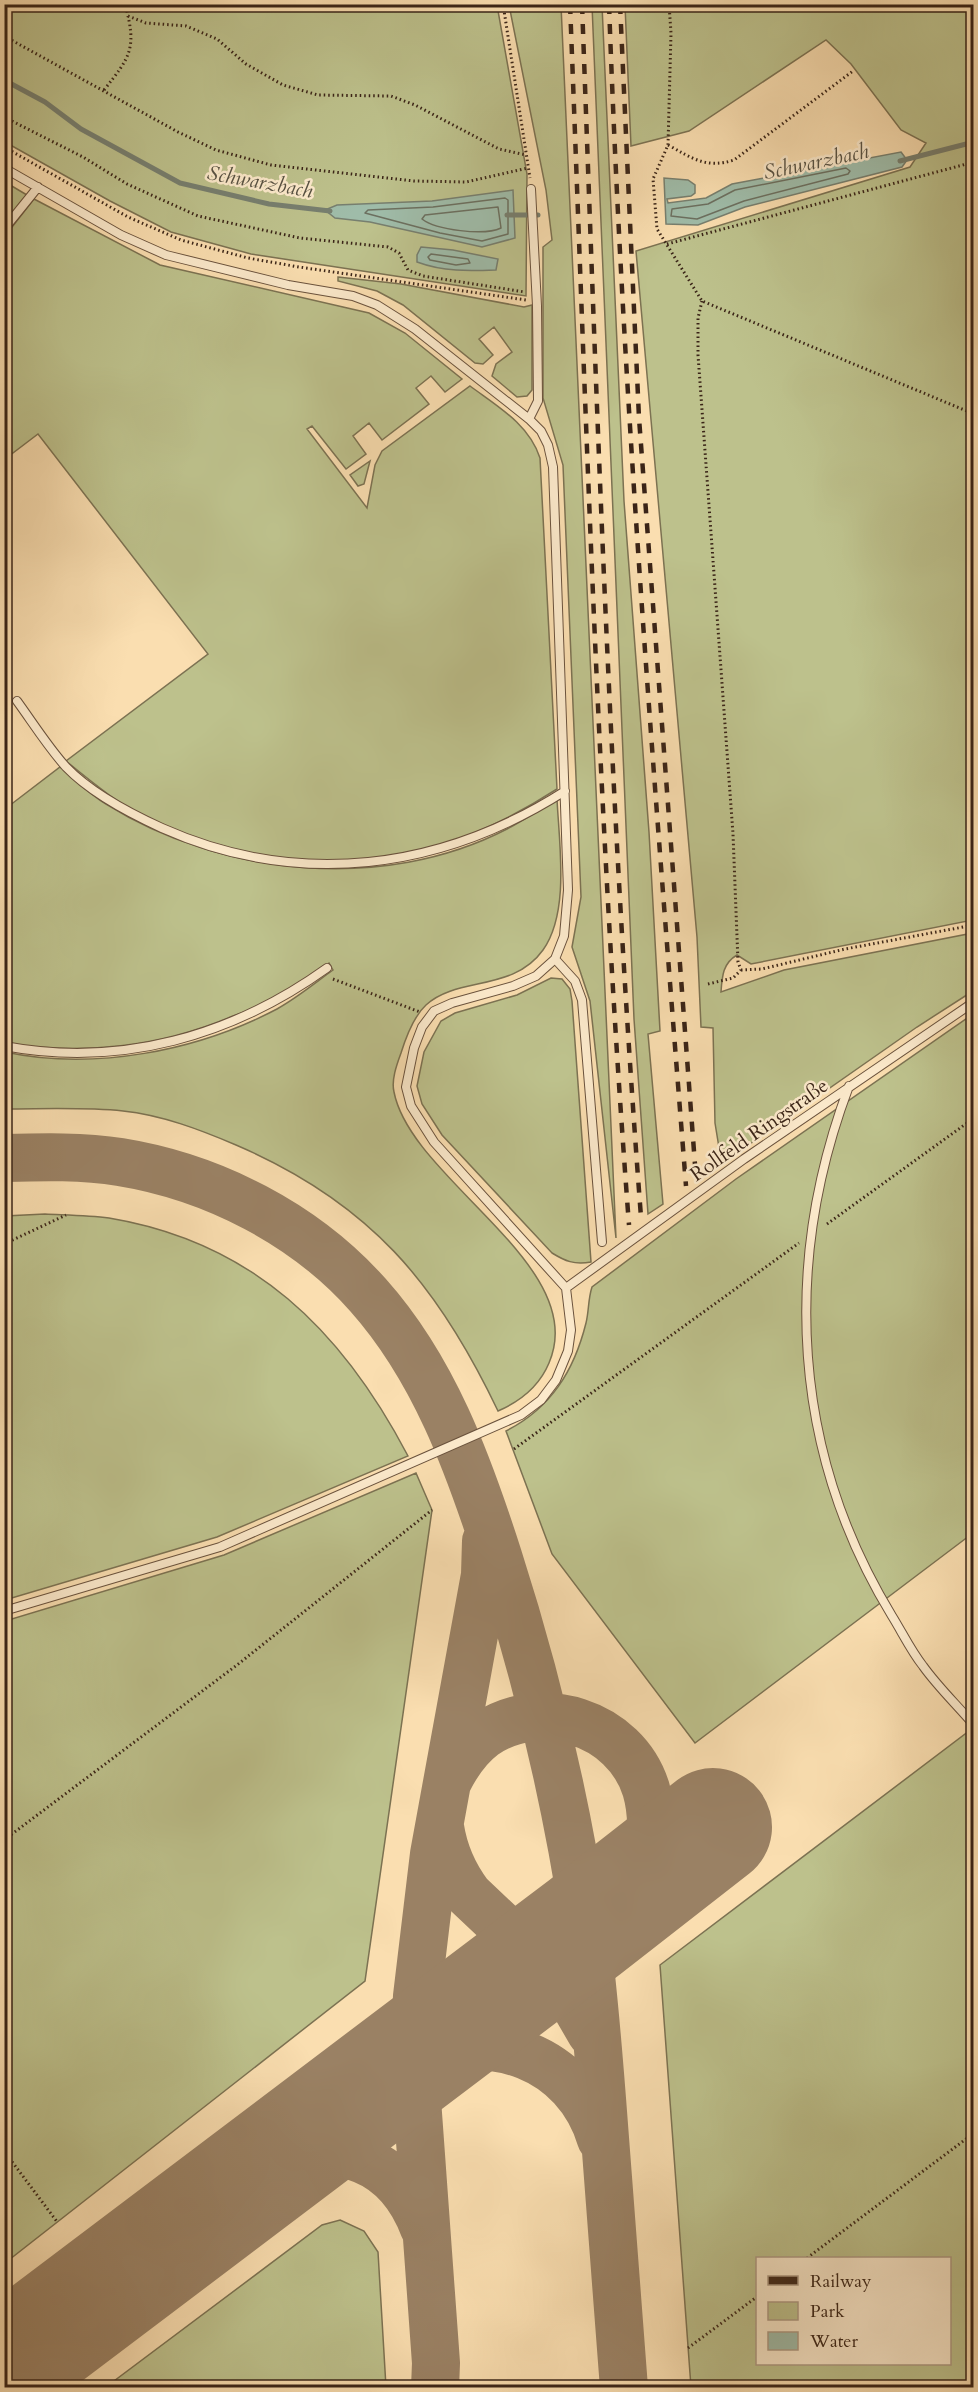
<svg xmlns="http://www.w3.org/2000/svg" width="978" height="2392" viewBox="0 0 978 2392" font-family="Cardo,serif">
	<style>
		.green { fill: #bdc18c; stroke: #7c7252; stroke-width: 1.5; fill-rule: evenodd }
		.water { fill: #9fbca9; stroke: #777f6f; stroke-width: 1.5 }
		.lines { fill: none; stroke-linecap: round; stroke-linejoin: round }
		.shore { stroke: #6c7060; stroke-width: 1.5 }
		.stream { stroke: #777f6f; stroke-width: 5 }
		.taxiway { stroke: #9a8164; stroke-width: 48 }
		.runway { stroke: #9a8164; stroke-width: 118 }
		.service-casing { stroke: #6a523d; stroke-width: 10 }
		.path { stroke: #3a2417; stroke-width: 3; stroke-dasharray: 1.5 3; stroke-linecap: butt }
		.service { stroke: #fceacc; stroke-width: 8 }
		.rail { stroke: #3a2417; stroke-width: 4.5; stroke-dasharray: 10 10; stroke-linecap: butt }
		.labels { text-anchor: middle; dominant-baseline: central; stroke-width: 5; stroke-linejoin: round; paint-order: stroke }
		.street-label { font-size: 20px; fill: #3a2417; stroke: #fceacc }
		.water-label { font-size: 21px; font-style: italic; fill: #585243; stroke: #fceacc }
	</style>
	<rect width="100%" height="100%" fill="#fadeb0"/>
	<filter id="stains"><feTurbulence type="fractalNoise" baseFrequency=".00333" numOctaves="4"/><feColorMatrix values="0 0 0 0 .2 0 0 0 0 .09 0 0 0 0 .02 0 0 0 .5 -.17"/></filter>
	<radialGradient id="worn" r=".72"><stop offset=".6" stop-color="#630" stop-opacity="0"/><stop offset="1" stop-color="#630" stop-opacity=".3"/></radialGradient>
	<path class="green" d="M4,5H497L527,174L526,296L251,254L171,232L110,201L5,142Z
		M509,5H561L616,1238L590,1001L572,947L581,897L563,465L543,398V247L552,240L546,190Z
		M592,5H602L624,501L649,832L660,1031L648,1034L663,1204L648,1214L634,1019Z
		M625,5H973V920L751,964L737,955C723,963 722,976 721,992L784,970L973,933V991L917,1027L734,1155L733,1151L721,1160L715,1123L713,1028L701,1027L697,937L636,251L910,167L926,143L901,130L851,64L826,40L689,131L631,146Z
		M5,182L27,195L5,223Z
		M34,199L160,265L369,313L405,333L462,379L445,392L431,376L416,388L429,404L382,440L369,423L353,436L366,454L346,469L312,426L307,429L367,508L375,465L382,451L470,386C497,406 529,424 540,458L557,789C457,854 354,878 237,850C210,844 180,837 155,824C122,806 95,785 66,761L208,654L38,434L5,459V236Z
		M338,277L401,284L524,307L532,305V390L527,396L517,397L492,376L496,364L512,352L494,327L479,339L493,355L483,364L475,363L403,305L377,291L338,281Z
		M370,461L364,484L358,486L350,475Z
		M60,767C75,779 89,794 106,804C221,876 383,893 507,829C524,820 541,809 557,799C559,843 570,912 543,950C513,992 458,976 426,1005C414,1016 406,1037 401,1053C397,1064 391,1080 394,1092C411,1180 591,1266 549,1363C539,1387 521,1401 498,1411C437,1283 369,1202 236,1145C201,1130 162,1115 123,1111C84,1107 44,1109 5,1109V1052C94,1071 197,1051 277,1009C297,998 315,983 333,970L329,963C311,975 294,988 275,999C262,1006 247,1011 233,1016C157,1048 86,1054 5,1044V809Z
		M551,978L562,979L570,989L572,1001L591,1262C574,1265 565,1261 552,1253L442,1135L422,1104L417,1086L424,1052L441,1021L455,1013L517,995Z
		M973,1014V1533L695,1743L552,1554L506,1431C551,1408 574,1371 586,1323C589,1311 588,1299 592,1287L736,1179Z
		M45,1214C66,1215 88,1215 109,1218C253,1242 342,1330 408,1456L217,1537L5,1600V1216Z
		M416,1473L432,1510L365,1981L5,2263V1621L224,1555Z
		M973,1728V2387H691L660,1965ZM758,2258H950V2364H758Z
		M340,2220L364,2231L378,2252L386,2387H106L322,2225Z"/>
	<path class="water" d="M901,152L907,160L902,167L745,207L698,225L666,224L664,178L688,180L695,185V193L691,196L667,199L668,203L706,198L732,184Z
		M513,190L515,238L482,247L370,222L335,218L325,210L337,205L432,201Z
		M421,247L453,250L498,259L496,270C469,271 444,272 417,262V255Z"/>
	<g class="lines">
		<path class="shore" d="M846,168L850,171L848,174L744,201L697,219L671,216L672,209L708,204L735,190Z
			M505,198L508,200V234L482,241L440,233L365,213L368,210L433,207Z
			M498,207L501,228C484,236 436,230 422,219L425,215Z
			M431,254L468,259L470,263L456,265L430,260L428,257Z"/>
		<path class="stream" d="M4,80L45,102L81,129L180,183L269,204L330,211
			M900,161L974,142
			M507,215H538"/>
		<path class="taxiway" d="M4,1158C43,1157 83,1156 120,1162C213,1177 305,1224 368,1295C434,1369 468,1463 498,1556C537,1677 566,1799 585,1925C594,1991 599,2058 604,2125C611,2213 617,2300 624,2388
			M448,1781C457,1763 468,1747 484,1735C540,1696 625,1722 646,1789C655,1820 651,1852 641,1883
			M440,1827C444,1853 453,1874 469,1895L562,1983L591,2033
			M414,2058C489,2027 576,2056 601,2139
			M272,2165C338,2136 398,2159 424,2228
			M435,2388L436,2363L414,2058L417,1996L434,1854L485,1575L486,1541"/>
		<path class="runway" d="M4,2366L585,1927L713,1827"/>
		<defs>
			<path id="service" d="M4,168L121,235L166,255L288,285L353,296L377,305L415,329L529,419L541,431L548,445L553,467L568,890L564,936L555,959L536,976L513,986L452,1003L434,1011L422,1027L414,1048L406,1087L411,1106L434,1142L566,1288L571,1330L568,1351L556,1380L541,1400L521,1415L220,1547L4,1611
				M4,229L38,187
				M529,419L538,401L537,306L531,189
				M17,701C33,723 48,747 66,767C91,793 129,813 162,828C299,889 441,870 565,791
				M555,959L575,981L582,1000L602,1242
				M4,1046C121,1068 232,1036 327,968
				M849,1086C782,1264 792,1452 892,1616C902,1632 911,1651 923,1666C938,1687 957,1705 974,1725
				M566,1288L744,1159L974,1002"/>
		</defs>
		<use href="#service" class="service-casing"/>
		<path class="path" d="M503,4L530,178
			M669,4L671,33L668,145L653,179L657,229L702,301L974,414
			M128,16L146,23L186,26L217,39L246,64L283,85L318,95L391,96L415,105L499,149L526,155
			M4,36L178,132L216,150L271,165L414,181L466,182L528,168
			M104,90C131,56 137,48 125,4
			M4,117L83,157L127,184L198,216L300,238L388,247L399,253L408,270L423,276L525,292
			M668,145C692,158 706,169 734,160L853,71
			M4,147L128,217L181,240L248,258L299,267L526,300
			M667,244L974,162
			M702,301L698,318V355L733,834L738,962L741,970
			M741,970L762,969L845,949L974,925
			M333,979L420,1012
			M708,984L733,978L741,970
			M827,1224L974,1118
			M4,1244L66,1215
			M514,1449L799,1243
			M4,1840L237,1665L432,1510
			M4,2151L58,2223
			M807,2258L974,2133
			M688,2348L758,2296"/>
		<use href="#service" class="service"/>
		<path class="rail" d="M570,4C586,411 598,818 629,1225
			M582,4C597,409 610,813 641,1217
			M609,4C623,399 655,792 686,1186
			M620,4L639,418L696,1178"/>
	</g>
	<g class="labels">
		<g class="street-label">
			<text transform="translate(759 1130) rotate(-35)">Rollfeld Ringstraße</text>
		</g>
		<g class="water-label">
			<text transform="translate(816 162) rotate(-12)">Schwarzbach</text>
			<text transform="translate(260 182) rotate(10)">Schwarzbach</text>
		</g>
	</g>
	<rect width="978" height="2392" fill="none" stroke="#fadeb0" stroke-width="24"/>
	<rect x="6" y="6" width="966" height="2380" fill="none" stroke="#3a2417" stroke-width="3"/>
	<rect x="12" y="12" width="954" height="2368" fill="none" stroke="#3a2417" stroke-width="1.5"/>
	<rect x="756" y="2257" width="195" height="108" fill="#fceacc" stroke="#ae9b84" stroke-width="1.5"/>
	<rect x="768" y="2276" width="30" height="9" fill="#3a2417" stroke="#ae9b84" stroke-width="1.5"/>
	<text x="810" y="2287" font-size="18" fill="#3a2417">Railway</text>
	<rect x="768" y="2302" width="30" height="18" fill="#bdc18c" stroke="#ae9b84" stroke-width="1.5"/>
	<text x="810" y="2317" font-size="18" fill="#3a2417">Park</text>
	<rect x="768" y="2332" width="30" height="18" fill="#9fbca9" stroke="#ae9b84" stroke-width="1.5"/>
	<text x="810" y="2347" font-size="18" fill="#3a2417">Water</text>
	<rect width="100%" height="100%" filter="url(#stains)"/>
	<rect width="100%" height="100%" fill="url(#worn)"/>
</svg>
